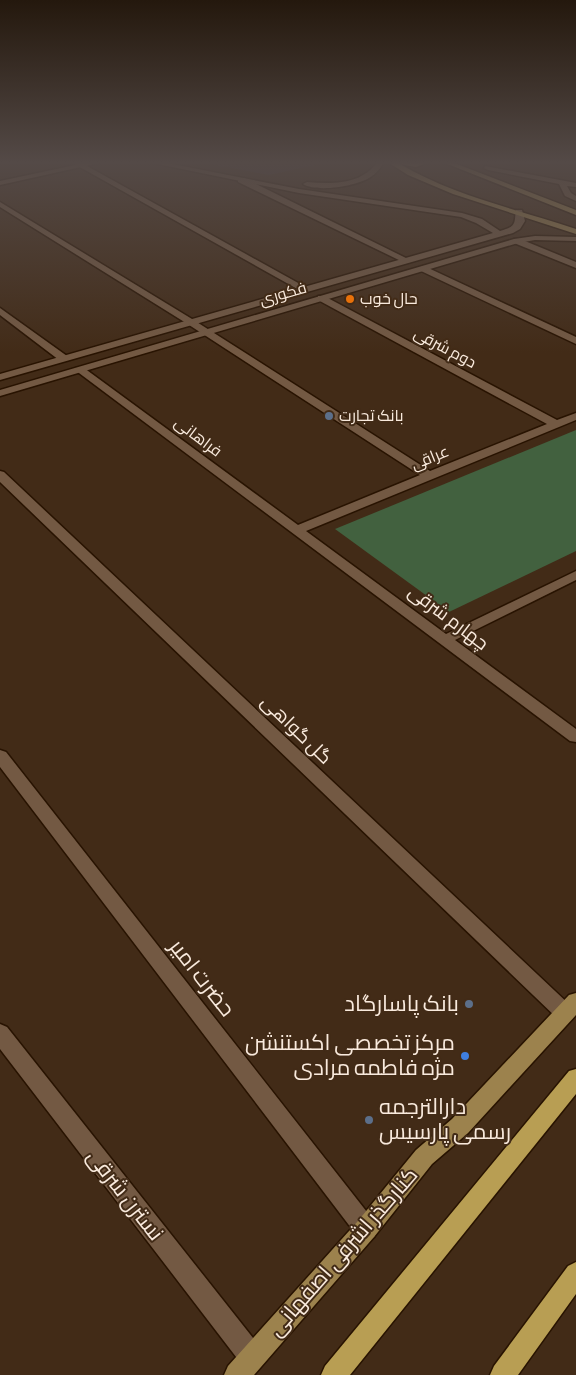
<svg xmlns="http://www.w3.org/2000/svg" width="576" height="1375" viewBox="0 0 576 1375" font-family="'Alegreya Sans',Cairo,sans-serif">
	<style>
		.education { fill: #43333e }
		.green { fill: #42613f }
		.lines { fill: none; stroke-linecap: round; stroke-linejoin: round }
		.street-casing { stroke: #281301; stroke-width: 3 }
		.secondary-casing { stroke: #281301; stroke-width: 3 }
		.primary-casing { stroke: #281301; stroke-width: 3 }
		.highway-casing { stroke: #281301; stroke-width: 3 }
		.street { fill: #735943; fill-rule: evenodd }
		.secondary { fill: #735943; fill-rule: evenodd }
		.primary { fill: #9c824d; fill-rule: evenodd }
		.highway { fill: #b89e53; fill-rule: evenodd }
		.food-dot { fill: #e8710a; stroke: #422b17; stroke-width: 2 }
		.service-dot { fill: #5c6f8a; stroke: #422b17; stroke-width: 2 }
		.shop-dot { fill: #3f7fe0; stroke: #422b17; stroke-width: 2 }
		.labels { text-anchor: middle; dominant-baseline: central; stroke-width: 4; stroke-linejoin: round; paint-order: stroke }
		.far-street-label { font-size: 16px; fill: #f9eadd; stroke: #422b17 }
		.far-poi-label { font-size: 16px; fill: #f9eadd; stroke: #422b17; text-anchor: start }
		.street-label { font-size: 19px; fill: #f9eadd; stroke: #422b17 }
		.near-street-label { font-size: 22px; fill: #f9eadd; stroke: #422b17 }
		.near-poi-label { font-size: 22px; fill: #f9eadd; stroke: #422b17; text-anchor: end }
	</style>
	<rect width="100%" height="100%" fill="#422b17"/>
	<path class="education" d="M193,161H334L269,175Z"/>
	<path class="green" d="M576,430V551L449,612L335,529Z"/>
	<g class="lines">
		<defs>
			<path id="street" d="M69,161H78L309,289L304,292L301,291Z
				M485,166L576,183V187L567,186L571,193L576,196V201L565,196L559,184L488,170L484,168Z
				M238,178H244L410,260L403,262L238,182Z
				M0,202L192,319L430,471L547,424L318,300V296H324L557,420L576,413V420L306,531L446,634L576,571V580L455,640L576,729V742L570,741L75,370L76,368H84L298,525L420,475L186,323L0,207Z
				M514,239H520L576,262V268L514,243Z
				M424,266L576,337V344L421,271V267Z
				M0,308L67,356V360H59L0,315Z
				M0,471L4,472L572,1007L575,1013L572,1019L565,1022L558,1019L0,482Z
				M0,750L6,752L374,1221L378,1229L374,1237L366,1241L358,1237L0,767Z
				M0,1024L7,1027L261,1348L265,1357L261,1366L252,1370L243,1366L0,1049Z"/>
			<path id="secondary" d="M94,161H108L0,185V181Z
				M143,161H157L299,189L462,213L482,219L500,231C517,226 514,224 516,210H522L525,221L520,229L513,233L0,380V374L493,233L476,223L461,217L299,193Z
				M378,161H385C381,167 378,172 372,176C359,186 317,193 303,184L307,182C333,184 362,185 378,161Z
				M535,236L576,237V241L535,240L518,243L0,396V390L514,239Z"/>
			<path id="primary" d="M386,161L416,163L432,161L416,167L400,164C454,196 517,209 576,229V234L453,194L408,175Z
				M440,161H449L576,210V215Z
				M576,993V1015L468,1133L432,1164L374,1237L254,1375H224L228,1366L358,1221L416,1150L452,1119L569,995Z"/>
			<path id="highway" d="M576,1069V1094L350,1375H321L325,1366L569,1071Z
				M576,1262V1294L518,1375H490L494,1366L568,1266Z"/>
		</defs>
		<use href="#street" class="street-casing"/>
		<use href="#secondary" class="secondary-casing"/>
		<use href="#primary" class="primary-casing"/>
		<use href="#highway" class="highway-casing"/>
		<use href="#street" class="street"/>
		<use href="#secondary" class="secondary"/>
		<use href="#primary" class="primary"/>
		<use href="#highway" class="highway"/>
	</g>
	<linearGradient id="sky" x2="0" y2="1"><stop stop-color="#24180d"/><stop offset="0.46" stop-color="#544a47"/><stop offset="1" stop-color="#544a47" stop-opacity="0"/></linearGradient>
	<rect width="576" height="353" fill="url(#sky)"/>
	<circle class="food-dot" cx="350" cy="299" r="5"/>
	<g class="service-dot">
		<circle cx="329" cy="416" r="5"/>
		<circle cx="469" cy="1004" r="5"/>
		<circle cx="369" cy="1120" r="5"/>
	</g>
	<circle class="shop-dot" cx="465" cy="1056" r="5"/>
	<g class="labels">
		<g class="far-street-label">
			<text transform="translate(283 294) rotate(-16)">فکوری</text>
			<text transform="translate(445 348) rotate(28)">دوم شرقی</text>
			<text transform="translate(198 437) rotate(37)">فراهانی</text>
			<text transform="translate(430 458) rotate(-22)">عراقی</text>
		</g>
		<g class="far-poi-label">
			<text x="360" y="299">حال خوب</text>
			<text x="339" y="416">بانک تجارت</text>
		</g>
		<g class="street-label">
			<text transform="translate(448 618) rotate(37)">چهارم شرقی</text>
			<text transform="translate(296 730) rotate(44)">گل گواهی</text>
		</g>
		<g class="near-street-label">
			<text transform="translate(202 978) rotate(52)">حضرت امیر</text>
			<text transform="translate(125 1195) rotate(52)">نسترن شرقی</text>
			<text transform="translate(343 1252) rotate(-49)">کنارگذر اشرفی اصفهانی</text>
		</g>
		<g class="near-poi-label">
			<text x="459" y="1004">بانک پاسارگاد</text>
			<text x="455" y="1043">مرکز تخصصی اکستنشن<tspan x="455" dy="25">مژه فاطمه مرادی</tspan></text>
			<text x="379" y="1107" text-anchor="start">دارالترجمه<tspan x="379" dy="25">رسمی پارسیس</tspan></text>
		</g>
	</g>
</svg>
